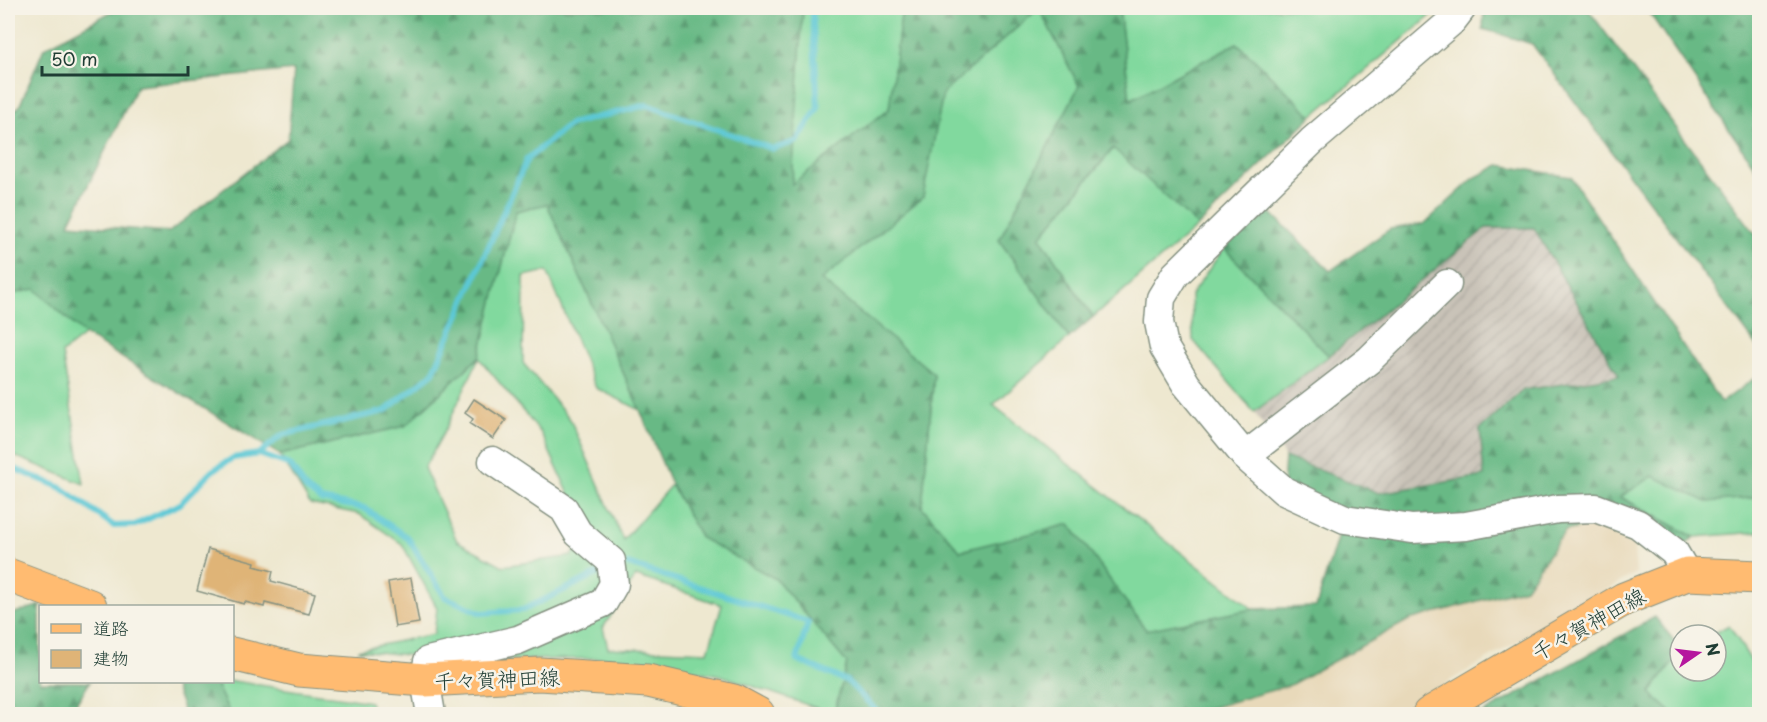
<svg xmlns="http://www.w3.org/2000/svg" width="1767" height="722" viewBox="0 0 1767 722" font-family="'Playpen Sans','Klee One',sans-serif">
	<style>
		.built { fill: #e8d9ba }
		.industrial { fill: url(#industrial-furrows) }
		.grass { fill: #81d99e; stroke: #508b69; stroke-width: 1.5; fill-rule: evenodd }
		.forest { fill: url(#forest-firs); stroke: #447b5c; stroke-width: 1.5; fill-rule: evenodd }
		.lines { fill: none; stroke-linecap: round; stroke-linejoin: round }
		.stream { stroke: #5cc8d5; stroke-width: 6 }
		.building { fill: #dfb477 }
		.minor-casing { stroke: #869282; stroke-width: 31 }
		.major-casing { stroke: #869282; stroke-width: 35 }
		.minor { stroke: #fff; stroke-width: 28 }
		.major { stroke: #ffbb71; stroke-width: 33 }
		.labels { text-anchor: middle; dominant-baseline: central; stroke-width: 5; stroke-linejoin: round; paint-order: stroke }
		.street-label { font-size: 21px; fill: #1f3d34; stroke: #f7f3e8 }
	</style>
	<defs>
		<pattern id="industrial-furrows" width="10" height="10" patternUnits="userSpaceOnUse" patternTransform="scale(1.5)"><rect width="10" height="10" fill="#c9c3b8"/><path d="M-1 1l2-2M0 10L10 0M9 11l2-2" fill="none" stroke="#aca89f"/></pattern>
		<pattern id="forest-firs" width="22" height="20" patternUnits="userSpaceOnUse" patternTransform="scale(1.5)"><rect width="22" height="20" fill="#68b985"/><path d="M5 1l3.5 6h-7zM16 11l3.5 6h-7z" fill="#55986e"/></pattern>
	</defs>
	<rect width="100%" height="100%" fill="#f7f3e8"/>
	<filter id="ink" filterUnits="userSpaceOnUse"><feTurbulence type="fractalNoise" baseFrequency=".0167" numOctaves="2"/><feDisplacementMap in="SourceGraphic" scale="12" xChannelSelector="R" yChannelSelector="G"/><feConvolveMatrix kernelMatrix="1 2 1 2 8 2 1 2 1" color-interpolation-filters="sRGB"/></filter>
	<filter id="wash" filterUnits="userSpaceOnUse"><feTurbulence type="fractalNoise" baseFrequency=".008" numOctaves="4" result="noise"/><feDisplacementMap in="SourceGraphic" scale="24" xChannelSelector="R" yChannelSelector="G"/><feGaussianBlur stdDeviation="1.35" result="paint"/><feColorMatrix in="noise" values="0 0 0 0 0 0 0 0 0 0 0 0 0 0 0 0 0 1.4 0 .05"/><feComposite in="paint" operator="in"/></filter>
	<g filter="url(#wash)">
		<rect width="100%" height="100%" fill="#eee8d0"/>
		<path class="built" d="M1595,524L1634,547L1636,573L1392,714H1190L1290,685L1409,620L1525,588L1565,531Z"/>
		<path class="industrial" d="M1486,228H1534L1619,376L1523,390L1480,429L1484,476L1379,493L1285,457L1254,412L1329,356Z"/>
		<path class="grass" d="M803,8H902L889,109L791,185Z
			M1039,8L1079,86L999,240L1069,338L993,405L1253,609L1146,630L1070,524L960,551L922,507L934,374L821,280L922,197L943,93Z
			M1119,8H1440L1312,116L1237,43L1130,100Z
			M1114,148L1198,226L1093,317L1040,237Z
			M547,204L640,410L596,388L547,271L524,276L523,363L570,419L623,540L671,485L701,538L776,579L847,663L834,714L720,675L614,658L467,661L357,650L434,634L437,608L402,544L359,514L310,504L280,455L405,426L479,357L516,211ZM479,358L541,433L585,529L572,556L503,566L457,541L424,468L445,430ZM636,576L722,605L708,652L608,648L603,628Z
			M1224,248L1329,356L1254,412L1193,340L1191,295Z
			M35,288L85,335L62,353L84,484L12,455L8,445V295Z
			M1653,476L1707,502L1759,497V532L1694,537L1619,496Z
			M1729,625L1759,674V714H1673L1650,693L1680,653V671H1716V635H1711Z
			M233,681L370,702L374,714H230L215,682Z"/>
		<path class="forest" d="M118,8H803L792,184L889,109L902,8H1119L1130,100L1237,43L1312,116L1198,226L1113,148L1040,237L1093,317L1069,338L999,240L1079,86L1039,8L943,93L923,197L821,280L934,374L922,507L960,551L1070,524L1146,630L1253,609L1316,607L1339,532L1283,486L1285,457L1379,493L1484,476L1480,429L1523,390L1619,376L1534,228H1486L1329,356L1224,248L1269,211L1330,271L1390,229L1424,224L1474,178L1499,165L1571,177L1721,403L1759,375V497L1707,502L1653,476L1620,497L1694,537L1679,551L1621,519L1565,531L1525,588L1409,620L1290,685L1190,714H834L847,663L776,579L701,538L671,484L640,410L547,204L516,211L479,357L405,426L280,455L85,335L35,289L8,295V116L19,107L44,48ZM294,70L288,139L169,232L69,224L137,86Z
			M1484,8H1587L1759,239V349L1532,44L1483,29Z
			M1646,8H1759V173Z
			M41,605L42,606H40V682H90L72,710V714H8V615Z
			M1655,617L1680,648V653L1650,693L1673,714H1482Z
			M173,682H215L230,714H180L183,709Z"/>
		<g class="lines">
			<path class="stream" d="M259,454L282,435L385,411L433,373L527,159L570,124L647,105L773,149L797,141L818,108L812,8
				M8,466L62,488L114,526L135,525L180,504L212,471L233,458L259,454L290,465L306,489L321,500L364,508L408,538L445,597L481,613L523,610L599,573
				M628,564L808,622L797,660L847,681L880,714"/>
		</g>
		<g id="blocks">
			<path class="building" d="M474,399L506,420L493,439L470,424L473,419L465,413Z
				M208,549L255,562L254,566L273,571L271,581L315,593L309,614L265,603L264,607L245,602L244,604L197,591Z
				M411,578L419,623L395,627L388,582Z"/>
		</g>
	</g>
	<g filter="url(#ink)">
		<use href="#blocks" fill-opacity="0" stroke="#869282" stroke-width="1.5"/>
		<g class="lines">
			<defs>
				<path id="minor" d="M1462,8L1452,21L1312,141L1175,275L1161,298L1159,322L1164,347L1186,384L1245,456L1284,491L1345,519L1412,529L1466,526L1558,509L1596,508L1638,524L1674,552L1687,574
					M1245,456L1369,360L1447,284
					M431,714L425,680L428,661L518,640L603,603L614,584L611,561L578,533L564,509L493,461"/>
				<path id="major" d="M8,575L90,606
					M232,654L299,670L425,680L540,674L648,681L734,701L758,714
					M1429,714L1624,599L1687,574L1760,577"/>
			</defs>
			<use href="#minor" class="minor-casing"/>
			<use href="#major" class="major-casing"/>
			<use href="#minor" class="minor"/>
			<use href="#major" class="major"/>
		</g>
	</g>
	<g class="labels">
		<g class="street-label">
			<text transform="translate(1588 623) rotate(-29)">千々賀神田線</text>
			<text transform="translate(497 678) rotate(-2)">千々賀神田線</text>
		</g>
	</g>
	<rect width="1767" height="722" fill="none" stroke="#f7f3e8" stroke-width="30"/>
	<rect x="39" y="605" width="195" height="78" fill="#f7f3e8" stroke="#a1aaa0" stroke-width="1.5"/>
	<rect x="51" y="624" width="30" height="9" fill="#ffbb71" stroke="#a1aaa0" stroke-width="1.5"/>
	<text x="93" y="635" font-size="18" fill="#1f3d34">道路</text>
	<rect x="51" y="650" width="30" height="18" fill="#dfb477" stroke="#a1aaa0" stroke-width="1.5"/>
	<text x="93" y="665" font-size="18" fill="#1f3d34">建物</text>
	<g transform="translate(1698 653) rotate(76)"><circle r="28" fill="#f7f3e8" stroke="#a1aaa0" stroke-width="1.5"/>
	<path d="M0-4.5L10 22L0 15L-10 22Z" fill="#b5179e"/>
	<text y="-9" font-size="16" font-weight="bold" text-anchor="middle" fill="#1f3d34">N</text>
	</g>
	<path d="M42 66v9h146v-9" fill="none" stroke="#1f3d34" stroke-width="3"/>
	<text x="51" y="66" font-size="18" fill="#1f3d34" stroke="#f7f3e8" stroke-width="4.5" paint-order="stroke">50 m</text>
</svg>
